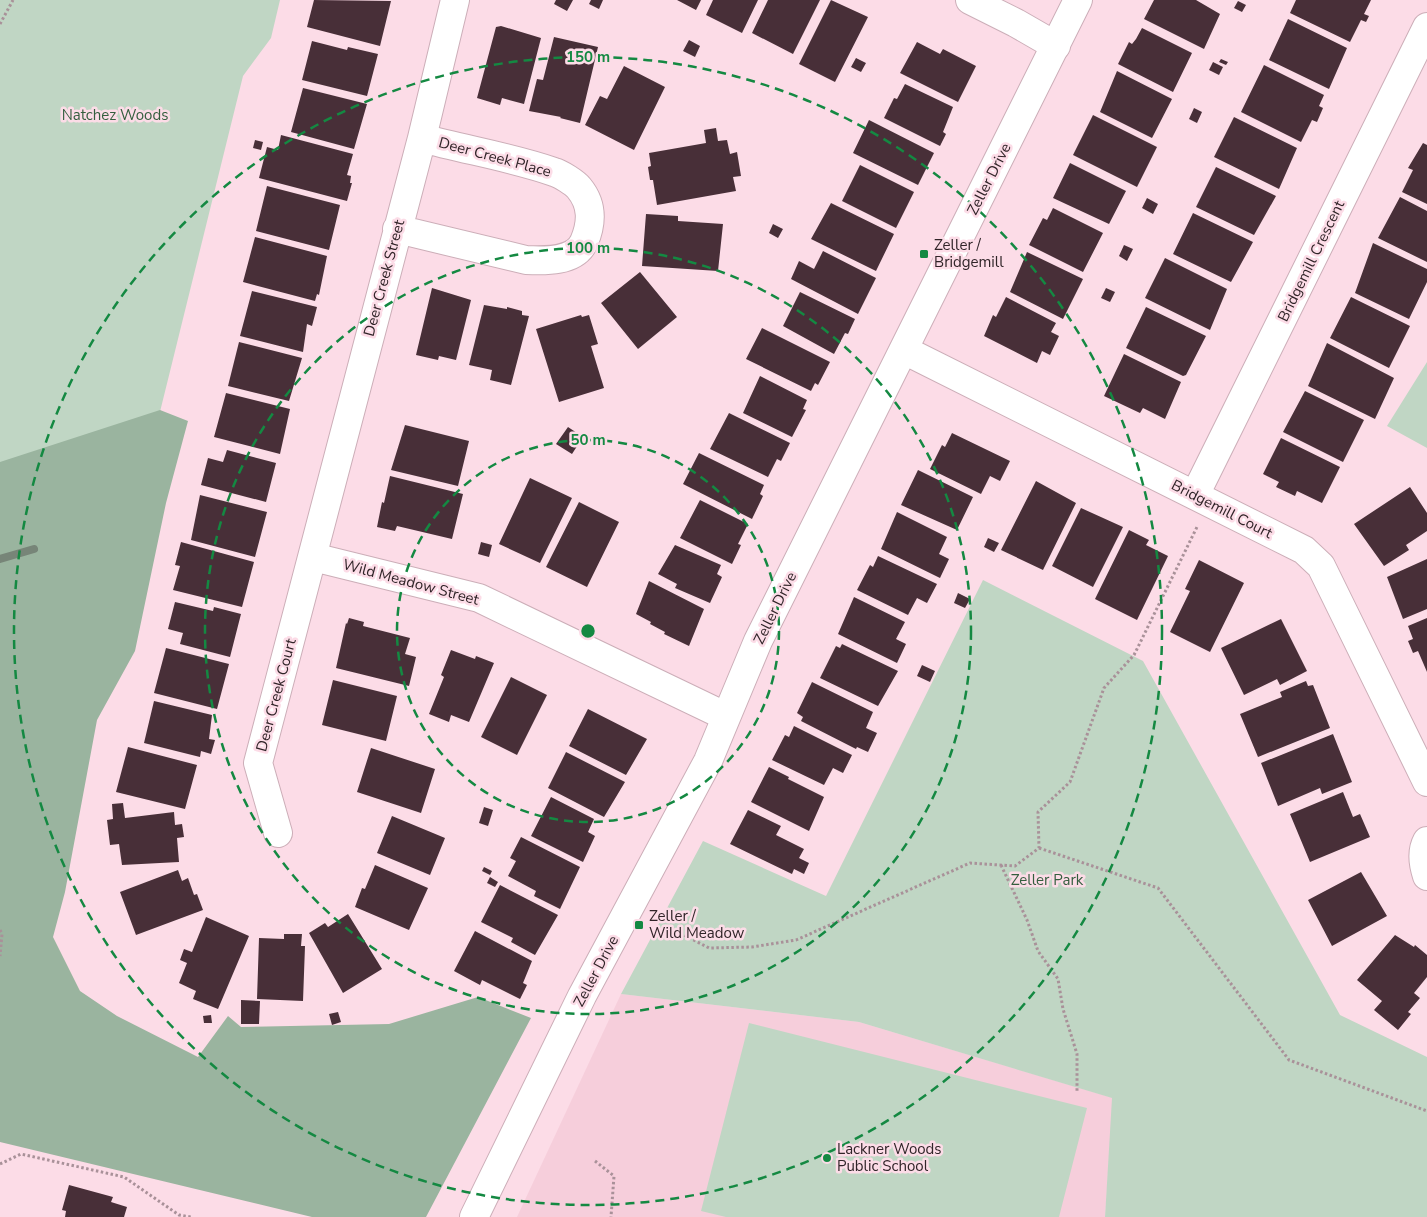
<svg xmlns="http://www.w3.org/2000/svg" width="1427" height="1217" viewBox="0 0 1427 1217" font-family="'Nunito Sans',sans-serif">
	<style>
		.built { fill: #f6cedb }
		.green { fill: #c0d6c4 }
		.forest { fill: #9ab49f }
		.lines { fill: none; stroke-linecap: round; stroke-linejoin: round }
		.stream { stroke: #778578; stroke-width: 8 }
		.building { fill: #482f38 }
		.street-casing { stroke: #ccaeb8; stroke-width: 30 }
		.secondary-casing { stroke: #ccaeb8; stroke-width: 30 }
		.path { stroke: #a99199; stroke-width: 3; stroke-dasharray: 2.5 2.5; stroke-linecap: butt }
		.street { stroke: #fff; stroke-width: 28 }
		.secondary { stroke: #fff; stroke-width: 28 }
		.ring { fill: none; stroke: #148942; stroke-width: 2.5; stroke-dasharray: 9 6 }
		.poi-dot { fill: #148942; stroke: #fcdce7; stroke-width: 2 }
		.labels { text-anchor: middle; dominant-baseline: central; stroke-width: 5; stroke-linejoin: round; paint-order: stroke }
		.park-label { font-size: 15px; fill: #345e3e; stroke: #fcdce7 }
		.street-label { font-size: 15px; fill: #302428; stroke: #fcdce7 }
		.poi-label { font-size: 15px; fill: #302428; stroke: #fcdce7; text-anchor: start }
		.centre { fill: #148942; stroke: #fcdce7; stroke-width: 2.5 }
		.ring-label { font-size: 15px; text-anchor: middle; font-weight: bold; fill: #148942; stroke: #fcdce7; stroke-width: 5; stroke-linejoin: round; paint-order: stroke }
	</style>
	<rect width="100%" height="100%" fill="#fcdce7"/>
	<path class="built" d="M621,994L859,1022L1113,1098L1105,1217H517Z"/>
	<path class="green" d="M0,0H280L271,38L243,76L47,869L0,969Z
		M1427,362V448L1387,426Z
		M983,580L1143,661L1340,1015L1427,1057V1217H1105L1112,1098L859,1022L621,994L703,841L826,896Z
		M749,1023L1087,1108L1059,1217H726L701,1211Z"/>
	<path class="forest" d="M160,410L188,421L166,503L135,651L97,720L65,892L53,937L80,991L117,1016L198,1057L228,1016L241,1027L389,1024L478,997L531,1018L426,1217H312L0,1142V462Z"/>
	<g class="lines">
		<path class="stream" d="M0,559L34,549"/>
	</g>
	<path class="building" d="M314,0L391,1L380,46L307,27Z
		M556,0H573L567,11L554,4Z
		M591,0H603L599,9L589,4Z
		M677,0H701L696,10Z
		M713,0H758L742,33L706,15Z
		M768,0H820L793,54L752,33Z
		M831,0L868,17L835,82L799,64Z
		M1154,0H1196L1220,14L1204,49L1144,19Z
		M1296,0H1371L1364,14L1369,16L1366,22L1361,20L1350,42L1290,13Z
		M1238,1L1246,5L1242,12L1234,8Z
		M1288,19L1347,48L1329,89L1269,60Z
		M501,26L541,38L524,104L502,98L500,105L477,98L496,27Z
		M1142,28L1192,53L1173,92L1118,64L1129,42L1132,44L1136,39Z
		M554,37L598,47L580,123L560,118L561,117L529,111L537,79L543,80Z
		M689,40L700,46L695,57L683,51Z
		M312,41L347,50L348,47L378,54L367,96L302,80Z
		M917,42L940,54L943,49L976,66L958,102L900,73Z
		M856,58L866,63L861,72L851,67Z
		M1221,59L1228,62L1226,65L1219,62Z
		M1213,62L1223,67L1219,75L1209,70Z
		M1264,65L1324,95L1319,106L1323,108L1317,122L1312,120L1301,142L1241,112Z
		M624,66L665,87L634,150L585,125L600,96L607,99Z
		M1117,71L1172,99L1152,138L1100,112Z
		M905,84L953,107L943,132L946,134L940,146L884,118L894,98L897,99Z
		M303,88L367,104L354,149L291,132Z
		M1194,108L1202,112L1197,123L1189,119Z
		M1093,115L1157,147L1137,187L1073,155Z
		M1234,117L1297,148L1279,189L1214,157Z
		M869,120L934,153L918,185L853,153Z
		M716,128L718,141L727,140L730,154L737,152L741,176L733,177L736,191L657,205L653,180H650L648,167L651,166L649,153L706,143L704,130Z
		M281,135L353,154L347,175L351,176L350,183H352L347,201L259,178L267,147L278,150Z
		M255,140L263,142L261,150L253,148Z
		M1423,143L1427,145V204L1402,192L1413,170L1408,168Z
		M1070,163L1126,191L1109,224L1053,198Z
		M860,165L914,192L896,228L842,201Z
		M1216,167L1276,196L1254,235L1196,207Z
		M267,186L340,205L329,250L256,231Z
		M1400,197L1427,211V262L1378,238Z
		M1147,198L1158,204L1153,214L1142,208Z
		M831,203L894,234L876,271L811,239Z
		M1053,208L1103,233L1083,272L1029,245L1043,218L1047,220Z
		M1193,213L1253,242L1231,282L1173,254Z
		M646,214L678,216V221L723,224L718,271L642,266Z
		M773,224L783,229L778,238L769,233Z
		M255,237L327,256L319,295L317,294L315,301L243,282Z
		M1373,243L1427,269V282L1409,319L1355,293Z
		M1124,245L1133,249L1127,261L1119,256Z
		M823,251L876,278L858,314L791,279L799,261L814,269Z
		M1027,252L1083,279L1063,319L1010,292Z
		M1165,258L1227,289L1210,330L1145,298Z
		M640,272L677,317L638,349L601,303Z
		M432,288L471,300L456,360L439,356L438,360L416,355Z
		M1106,288L1115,292L1110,302L1101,298Z
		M252,291L317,307L312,326L307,324L303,352L240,336Z
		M800,292L855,319L848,334L845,333L834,354L783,326Z
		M1006,297L1056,323L1051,332L1059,336L1050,355L1042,351L1037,363L984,336L993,315L996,317Z
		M1351,297L1410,326L1389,368L1330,338Z
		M484,305L507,309V307L522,311V315L529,316L511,385L490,380L492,370L469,365Z
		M1146,307L1206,336L1186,375L1183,376L1126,348Z
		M581,315L582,317L589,315L598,344L591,346L604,388L559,402L536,329Z
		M762,328L830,362L818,385L815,383L811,391L746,359Z
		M239,342L302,358L289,401L228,386Z
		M1327,343L1394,378L1375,419L1308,386Z
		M1124,354L1181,382L1165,419L1143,408L1140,413L1104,396Z
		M760,376L807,400L803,409L806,410L792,437L743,413Z
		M1305,391L1364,420L1343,462L1283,432Z
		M226,393L290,409L280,454L214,437Z
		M729,413L790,443L781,461L777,459L768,477L710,449Z
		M405,425L469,441L458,486L391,470Z
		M568,427L583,437L572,454L556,444Z
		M952,433L1010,461L1000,481L990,476L981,494L930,469L942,445L945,447Z
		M1281,438L1340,467L1322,503L1297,491L1295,496L1276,487L1279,482L1263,474Z
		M227,450L276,463L266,502L201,485L208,458L223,462Z
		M699,453L764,485L760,494L763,496L752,519L683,484Z
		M918,470L973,497L957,530L901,505Z
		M390,476L463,494L452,539L397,526L395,531L377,527L382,502L384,503Z
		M530,478L572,498L540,563L499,544Z
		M1036,481L1076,503L1043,570L1001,550Z
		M1410,487L1427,513V531L1406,545L1409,550L1384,566L1354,524Z
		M200,495L267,512L255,557L191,540Z
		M700,500L748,524L738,544L741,545L732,564L680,538Z
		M579,502L619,522L587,587L546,567Z
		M1081,508L1123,527L1093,587L1052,566Z
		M897,512L947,537L939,554L949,559L940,578L881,549Z
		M1129,530L1149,540L1146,545L1168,556L1137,620L1095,599Z
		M988,538L999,543L994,552L984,547Z
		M181,542L254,562L242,607L173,590L180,566L175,565Z
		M481,542L492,545L489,557L478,554Z
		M675,545L721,565L717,574L722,577L710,603L675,588L677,584L658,574Z
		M878,556L937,584L927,603L917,598L908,615L857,590L870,565L873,567Z
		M1427,559V609L1403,619L1387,577Z
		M1199,560L1244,583L1210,652L1170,632L1190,591L1185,589Z
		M649,581L704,609L689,646L664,634L665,632L650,624L651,622L636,614Z
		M958,593L970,599L965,608L954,603Z
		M854,597L905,622L896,639L906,644L897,663L838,634Z
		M175,602L213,611L214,607L241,614L230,657L180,644L183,633L168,629Z
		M349,618L364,622L363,626L410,638L405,654L416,657L409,686L336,668L346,623L347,624Z
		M1427,618V672L1418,651L1413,653L1408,641L1413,639L1408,626Z
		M1281,619L1307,671L1280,685L1277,679L1244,695L1221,648Z
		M842,644L898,671L878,706L820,678L836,646L840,648Z
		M166,648L229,664L217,709L154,693Z
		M451,650L475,659L476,656L494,663L469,722L451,715L449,722L429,714L444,677L441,675Z
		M922,665L935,671L930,682L917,676Z
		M511,677L547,695L517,755L481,737Z
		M333,680L397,696L386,741L322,725Z
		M1306,681L1308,686L1313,685L1330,728L1258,757L1240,714L1282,697L1280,692Z
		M812,682L873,712L866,728L877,733L868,752L857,747L856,749L801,721L803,717L797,713Z
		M154,701L212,715L209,739L215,740L211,754L201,751L200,757L144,743Z
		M588,709L647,739L626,775L569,746Z
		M794,726L852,755L843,773L833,768L824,785L772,760L785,735L789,737Z
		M1333,734L1352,782L1322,794L1320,788L1278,806L1261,763Z
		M128,747L197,765L185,809L116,792Z
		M371,748L435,769L421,813L357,792Z
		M566,752L625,782L604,817L548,788Z
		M769,767L789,777L788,779L824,797L809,831L751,802Z
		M1343,792L1353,817L1360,814L1370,837L1310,862L1290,814Z
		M551,797L594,819L588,832L595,836L583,862L531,836Z
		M123,803L125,818L174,812L175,825L182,824L184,837L177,838L179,862L122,865L119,844L110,845L107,820L113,819L112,804Z
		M484,807L493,810L488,826L479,823Z
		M748,810L781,826L776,835L804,849L799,858L809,863L804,874L794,869L792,874L730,844Z
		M392,816L445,838L430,875L377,853Z
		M521,837L580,867L560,909L534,896L536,891L508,876L516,861L510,858Z
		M375,865L428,888L409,930L355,907L362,888L365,889Z
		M484,867L492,871L490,875L482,871Z
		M178,870L182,881L188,878L194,895L197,894L203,910L136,935L120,892Z
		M1361,872L1387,916L1332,946L1308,900Z
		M490,877L498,882L495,887L487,883Z
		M500,885L558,915L535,955L511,942L513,938L481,922Z
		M348,914L382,969L343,993L309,933L325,923L328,927Z
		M206,917L249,936L218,1009L193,999L196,991L179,983L187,963L180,960L184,949L192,952Z
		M475,931L532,961L523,983L527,985L520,999L482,980L480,985L454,971Z
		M284,934H302L301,946H305L303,1001L257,999L259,938L284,939Z
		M1395,935L1414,947L1415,945L1427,955V977L1414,993L1420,998L1408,1012L1411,1014L1398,1030L1374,1010L1382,1001L1357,980Z
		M241,1000L260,1001L259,1024H241Z
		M338,1012L341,1022L332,1025L329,1014Z
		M211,1015L212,1023H204L203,1016Z
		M69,1185L113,1197L111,1202L127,1207L124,1217H65L66,1211L62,1210Z"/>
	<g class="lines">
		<defs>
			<path id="street" d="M970,0L1016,23L1056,46
				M397,229L526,260C545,261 575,262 584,242C592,223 593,205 579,188C575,183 561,174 554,172C511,157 465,150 422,138
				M904,350L1304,550L1321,566L1427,782
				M1195,495L1427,27
				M313,557L479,598L725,716
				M278,833L258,763L422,138L455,0
				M1427,841C1421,852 1423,864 1427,876"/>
			<path id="secondary" d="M474,1217L582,996L708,761L758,641L1078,0"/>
		</defs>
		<use href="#street" class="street-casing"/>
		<use href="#secondary" class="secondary-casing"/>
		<path class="path" d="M0,24L13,0
			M1039,848L1158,888L1289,1060L1427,1111
			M1001,865L1027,920L1038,951L1058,979L1063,1009L1077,1054V1091
			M0,930L2,934L0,956
			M680,933L709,948L752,947L796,940L970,863L1015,866L1039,848L1038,812L1070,782L1104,688L1134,655L1198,525
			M595,1161L614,1176L611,1217
			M0,1164L21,1154L124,1177L179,1215L191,1217"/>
		<use href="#street" class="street"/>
		<use href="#secondary" class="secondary"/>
	</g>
	<g class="ring">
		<circle cx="588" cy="631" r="191"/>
		<circle cx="588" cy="631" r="383"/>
		<circle cx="588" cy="631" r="574"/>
	</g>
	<g class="poi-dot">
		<rect x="919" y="249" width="10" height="10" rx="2.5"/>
		<rect x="634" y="920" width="10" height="10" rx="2.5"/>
		<circle cx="827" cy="1158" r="5"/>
	</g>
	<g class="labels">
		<g class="park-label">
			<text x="115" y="115">Natchez Woods</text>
			<text x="1047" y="880">Zeller Park</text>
		</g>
		<g class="street-label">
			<text transform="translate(495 157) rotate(15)">Deer Creek Place</text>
			<text transform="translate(989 179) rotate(-63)">Zeller Drive</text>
			<text transform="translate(1311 261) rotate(-64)">Bridgemill Crescent</text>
			<text transform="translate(384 278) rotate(-75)">Deer Creek Street</text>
			<text transform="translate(1222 509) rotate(27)">Bridgemill Court</text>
			<text transform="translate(411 582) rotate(15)">Wild Meadow Street</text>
			<text transform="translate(775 608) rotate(-64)">Zeller Drive</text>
			<text transform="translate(276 695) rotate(-75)">Deer Creek Court</text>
			<text transform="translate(596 971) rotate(-62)">Zeller Drive</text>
		</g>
		<g class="poi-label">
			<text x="934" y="245">Zeller /<tspan x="934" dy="17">Bridgemill</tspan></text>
			<text x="649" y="916">Zeller /<tspan x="649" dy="17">Wild Meadow</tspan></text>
			<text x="837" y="1149">Lackner Woods<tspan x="837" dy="17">Public School</tspan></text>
		</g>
	</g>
	<circle cx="588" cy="631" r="8" class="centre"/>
	<g class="ring-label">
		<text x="588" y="62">150 m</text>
		<text x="588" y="253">100 m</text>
		<text x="588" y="445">50 m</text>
	</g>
</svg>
